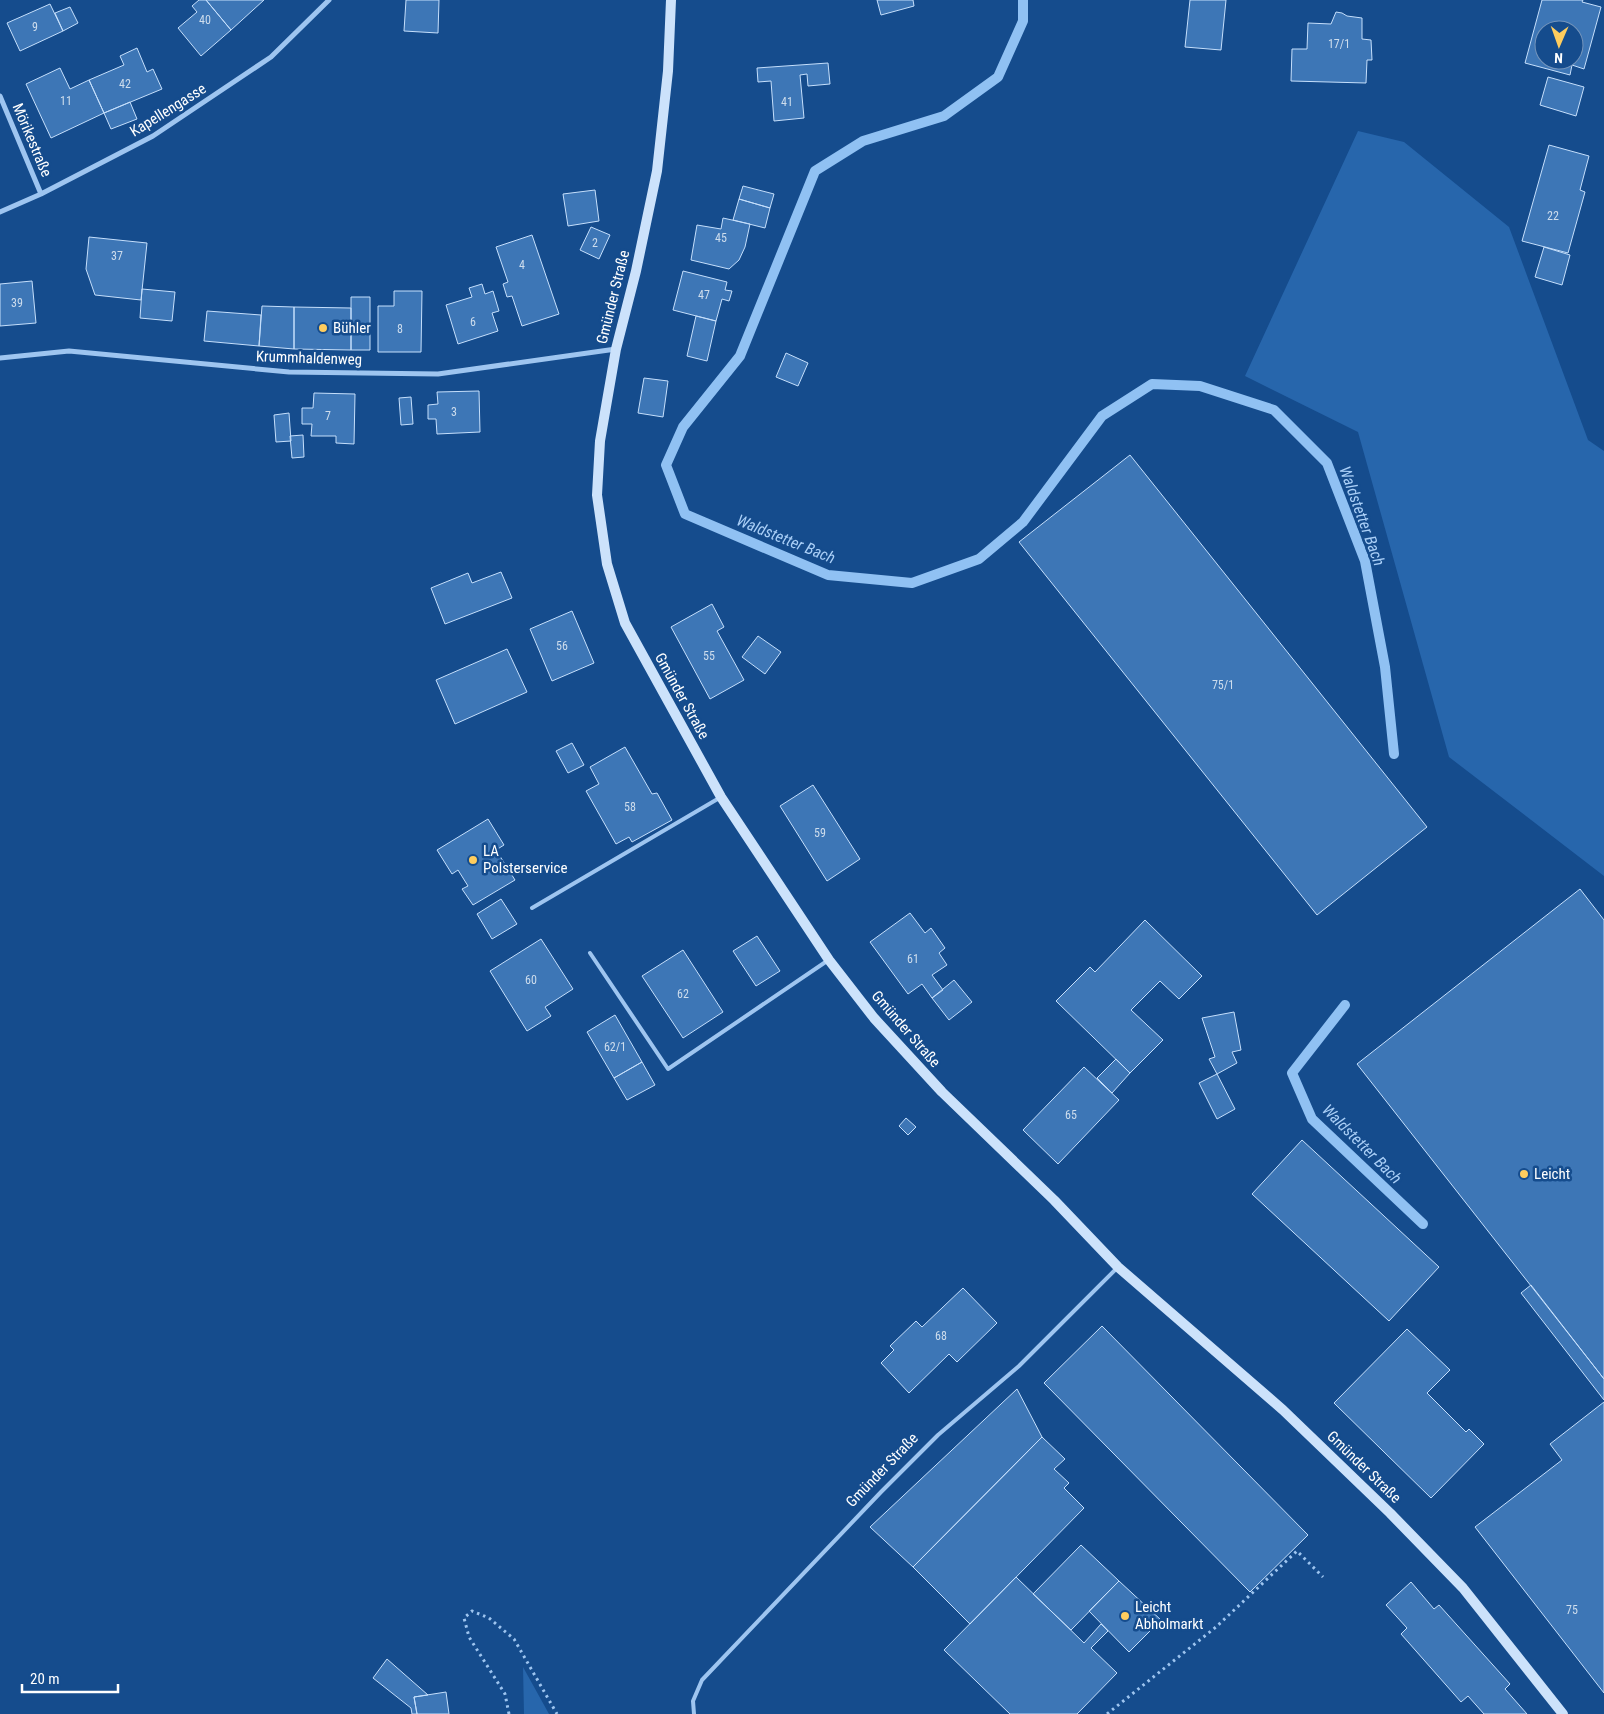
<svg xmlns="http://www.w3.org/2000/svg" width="1604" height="1714" viewBox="0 0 1604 1714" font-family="'Roboto Condensed',sans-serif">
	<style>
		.green { fill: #2766ac }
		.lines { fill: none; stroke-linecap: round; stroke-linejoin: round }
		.stream { stroke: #90c1f3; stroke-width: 10 }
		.building { fill: #3d76b6; stroke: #c5dffc; fill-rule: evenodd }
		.path { stroke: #9ec5f0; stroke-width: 3; stroke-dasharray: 2.5 4; stroke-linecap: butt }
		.lane { stroke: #9ec5f0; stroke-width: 4 }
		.street { stroke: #9ec5f0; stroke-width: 5 }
		.secondary { stroke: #cce2fb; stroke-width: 10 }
		.poi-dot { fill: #ffcd5e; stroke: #154c8d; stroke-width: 2 }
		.labels { text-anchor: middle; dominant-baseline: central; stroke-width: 5; stroke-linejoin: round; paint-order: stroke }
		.number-label { font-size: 12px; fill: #cedded }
		.street-label { font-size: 15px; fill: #fff; stroke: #154c8d }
		.poi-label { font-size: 15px; fill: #fff; stroke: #154c8d; text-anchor: start }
		.water-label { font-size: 16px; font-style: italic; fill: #aacff7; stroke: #154c8d }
	</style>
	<rect width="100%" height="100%" fill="#154c8d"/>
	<path class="green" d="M1358,131L1404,142L1509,227L1588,440L1604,451V876L1449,757L1358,432L1245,376Z
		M523,1667L549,1714H524Z"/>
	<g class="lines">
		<path class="stream" d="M1023,0V21L998,77L944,116L863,141L815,171L740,356L683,427L666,465L685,514L828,575L912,583L979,559L1023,522L1102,416L1152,384L1200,386L1274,410L1327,463L1365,561L1385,667L1394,754
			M1345,1005L1292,1073L1312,1119L1423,1224"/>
	</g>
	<path class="building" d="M199,0H206L231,30L201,56L178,28L197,12L192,6Z
		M206,0H264L231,30Z
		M406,0H439L438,33L404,31Z
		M877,0H913L914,6L881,15Z
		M1190,0H1226L1221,50L1185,47Z
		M1542,0H1583L1582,2L1601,7L1584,69L1572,65L1570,75L1525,63ZM1544,30H1574V60H1544Z
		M50,4L63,31L20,51L7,23Z
		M70,7L78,23L63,31L55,13Z
		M1336,12L1342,13L1347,16L1362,18V39L1371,40L1372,60H1367L1366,83L1291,81L1292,49H1307L1308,23L1331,24Z
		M137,48L147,72L153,69L162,89L104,113L89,80L124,65L120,56Z
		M828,63L830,84L808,86L807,74L800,75L804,118L774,121L771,81L758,82L757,68Z
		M60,68L70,89L89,80L104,113L51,138L26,84Z
		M1548,77L1584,87L1576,116L1540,105Z
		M130,102L137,119L111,129L104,113Z
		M1549,145L1589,156L1580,190L1585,192L1568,253L1522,241Z
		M743,186L774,194L770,208L739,199Z
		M595,190L599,221L568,226L563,194Z
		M739,199L770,208L765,228L733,220Z
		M723,218L750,224L745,247L739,260L729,269L691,260L697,225L721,229Z
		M591,227L610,235L599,259L580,250Z
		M532,235L559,314L522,326L512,296L507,297L503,284L508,282L496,247Z
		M89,237L147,243L141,300L95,295L86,269Z
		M1544,247L1570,255L1562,285L1535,277Z
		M683,271L727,282L725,290L732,291L729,301L722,299L716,321L673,310Z
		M32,281L36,323L0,326V284Z
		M482,284L485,294L493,291L499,311L492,313L498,331L458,344L446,305L472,297L469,288Z
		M142,289L175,292L172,321L140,318Z
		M394,291H422L421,352H378V306H394Z
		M351,297H370V350H351Z
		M262,306L294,307V349L259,346Z
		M294,307L351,308V350L294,349Z
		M207,311L261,315L259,346L204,341Z
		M696,316L716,321L707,361L687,356Z
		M786,353L808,363L798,386L776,377Z
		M644,378L668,381L663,417L638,413Z
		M479,391L480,432L437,434L436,419H428V405L438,404L437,392Z
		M314,393L355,394L354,444L336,443V436H311L312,424H302V408H313Z
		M411,397L413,424L401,425L399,398Z
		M289,413L291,441L276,442L274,415Z
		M303,435L304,457L292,458L290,436Z
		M1130,455L1427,827L1317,915L1019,542Z
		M501,572L512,598L445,624L431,588L468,573L472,583Z
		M712,604L724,627L717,631L744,680L710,699L671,627Z
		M572,611L594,663L552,681L530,629Z
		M758,636L781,652L765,674L742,657Z
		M507,649L527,692L455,724L436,680Z
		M572,743L584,765L568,773L556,751Z
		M625,747L652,794L657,793L672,820L632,842L629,837L616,844L586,791L599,784L590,767Z
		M813,785L860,859L827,881L780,806Z
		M488,819L504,845L496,850L515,880L473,905L462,889L468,886L458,870L452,874L437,850Z
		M1580,889L1604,920V1379L1357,1064Z
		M501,899L517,924L492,939L477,914Z
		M910,913L925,933L931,928L945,948L939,953L947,965L932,975L943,990L932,998L922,984L908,994L870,942Z
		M1145,920L1202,976L1179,999L1160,981L1131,1010L1163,1040L1130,1073L1056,1001L1090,967L1095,972Z
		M757,936L780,971L756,986L733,951Z
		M541,939L573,989L545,1007L551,1016L527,1031L490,971Z
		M683,950L723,1012L683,1038L642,976Z
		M954,980L972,1002L949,1020L932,998Z
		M1234,1012L1241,1050L1232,1052L1237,1063L1217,1074L1209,1059L1215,1057L1202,1018Z
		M615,1015L642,1062L614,1078L587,1032Z
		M1116,1059L1130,1073L1112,1093L1097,1078Z
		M642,1062L655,1085L627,1100L614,1078Z
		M1084,1067L1119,1100L1058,1164L1023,1130Z
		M1217,1074L1235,1109L1217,1119L1199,1083Z
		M906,1118L916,1127L908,1135L899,1126Z
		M1302,1140L1439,1267L1389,1321L1252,1194Z
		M1531,1285L1604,1379V1400L1521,1293Z
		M963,1288L997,1323L957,1362L949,1354L909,1393L881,1363L894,1350L890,1346L916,1321L922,1327Z
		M1102,1326L1308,1535L1250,1592L1044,1383Z
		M1407,1329L1450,1370L1427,1393L1466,1432L1469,1429L1484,1444L1431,1498L1334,1403Z
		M1017,1389L1042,1437L913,1567L870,1527Z
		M1604,1402V1693L1475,1527L1562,1460L1550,1444Z
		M1042,1437L1065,1459L1054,1469L1069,1483L1064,1488L1084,1508L970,1624L913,1567Z
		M1081,1545L1119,1581L1071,1630L1033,1594Z
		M1016,1577L1084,1643L1101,1624L1108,1631L1091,1648L1117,1673L1077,1714H1010L944,1650Z
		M1119,1581L1161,1620L1129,1652L1089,1611Z
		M1411,1582L1434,1609L1439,1605L1510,1684L1505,1689L1527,1714H1484L1468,1696L1461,1702L1401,1634L1407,1628L1386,1605Z
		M387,1659L428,1695L414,1697L417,1714H412L411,1708L373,1678Z
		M446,1692L449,1714H417L414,1697Z"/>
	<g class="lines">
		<path class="path" d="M509,1714L505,1694L469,1637L464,1618L472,1611L489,1618L514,1639L557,1714
			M1107,1714L1216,1627L1297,1551L1323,1577"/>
		<path class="lane" d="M532,908L721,797
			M590,953L668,1069L827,961
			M694,1714L693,1701L702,1680L881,1492L938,1435L1019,1366L1117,1268"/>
		<path class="street" d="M0,96L41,194
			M0,212L41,194L153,136L271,57L329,0
			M0,358L69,351L289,372L438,374L616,349"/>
		<path class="secondary" d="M671,0L668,71L657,171L636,271L616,349L600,441L597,495L607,564L625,623L721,797L829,960L874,1018L942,1092L1054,1200L1118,1267L1283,1410L1390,1513L1463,1588L1563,1714"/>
	</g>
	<g class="poi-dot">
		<circle cx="323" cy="328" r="5"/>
		<circle cx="473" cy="860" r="5"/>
		<circle cx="1524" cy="1174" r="5"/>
		<circle cx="1125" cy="1616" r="5"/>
	</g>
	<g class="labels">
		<g class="number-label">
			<text x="205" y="20">40</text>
			<text x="35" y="27">9</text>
			<text x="1339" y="44">17/1</text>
			<text x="125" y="84">42</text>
			<text x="66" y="101">11</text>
			<text x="787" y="102">41</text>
			<text x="1553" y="216">22</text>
			<text x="721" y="238">45</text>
			<text x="595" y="243">2</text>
			<text x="117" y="256">37</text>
			<text x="522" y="265">4</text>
			<text x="704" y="295">47</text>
			<text x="17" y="303">39</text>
			<text x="473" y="322">6</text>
			<text x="400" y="329">8</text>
			<text x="454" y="412">3</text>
			<text x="328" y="416">7</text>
			<text x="562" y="646">56</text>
			<text x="709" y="656">55</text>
			<text x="1223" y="685">75/1</text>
			<text x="630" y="807">58</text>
			<text x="820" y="833">59</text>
			<text x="913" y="959">61</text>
			<text x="531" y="980">60</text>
			<text x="683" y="994">62</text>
			<text x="615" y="1047">62/1</text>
			<text x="1071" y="1115">65</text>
			<text x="941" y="1336">68</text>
			<text x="1572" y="1610">75</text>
		</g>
		<g class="street-label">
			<text transform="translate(168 110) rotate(-32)">Kapellengasse</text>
			<text transform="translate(32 140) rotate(67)">Mörikestraße</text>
			<text transform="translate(613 297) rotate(-76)">Gmünder Straße</text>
			<text transform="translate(309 358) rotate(2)">Krummhaldenweg</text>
			<text transform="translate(682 696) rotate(61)">Gmünder Straße</text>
			<text transform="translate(906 1029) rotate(49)">Gmünder Straße</text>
			<text transform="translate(1364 1467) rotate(44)">Gmünder Straße</text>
			<text transform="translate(882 1470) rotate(-46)">Gmünder Straße</text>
		</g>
		<g class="poi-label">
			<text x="333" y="328">Bühler</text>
			<text x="483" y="851">LA<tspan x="483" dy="17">Polsterservice</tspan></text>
			<text x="1534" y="1174">Leicht</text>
			<text x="1135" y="1607">Leicht<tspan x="1135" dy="17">Abholmarkt</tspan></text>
		</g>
		<g class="water-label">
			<text transform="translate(1362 516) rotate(70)">Waldstetter Bach</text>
			<text transform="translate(786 539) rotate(22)">Waldstetter Bach</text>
			<text transform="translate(1362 1144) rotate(45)">Waldstetter Bach</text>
		</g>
	</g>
	<g transform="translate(1559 45) rotate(182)"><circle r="24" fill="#154c8d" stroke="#7394bb"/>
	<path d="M0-4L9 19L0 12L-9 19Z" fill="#ffcd5e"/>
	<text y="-8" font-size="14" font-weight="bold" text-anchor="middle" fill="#ffffff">N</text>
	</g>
	<path d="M22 1684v8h96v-8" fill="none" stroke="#ffffff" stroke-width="2.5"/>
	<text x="30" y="1684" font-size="15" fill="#ffffff" stroke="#154c8d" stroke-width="4" paint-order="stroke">20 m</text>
</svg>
